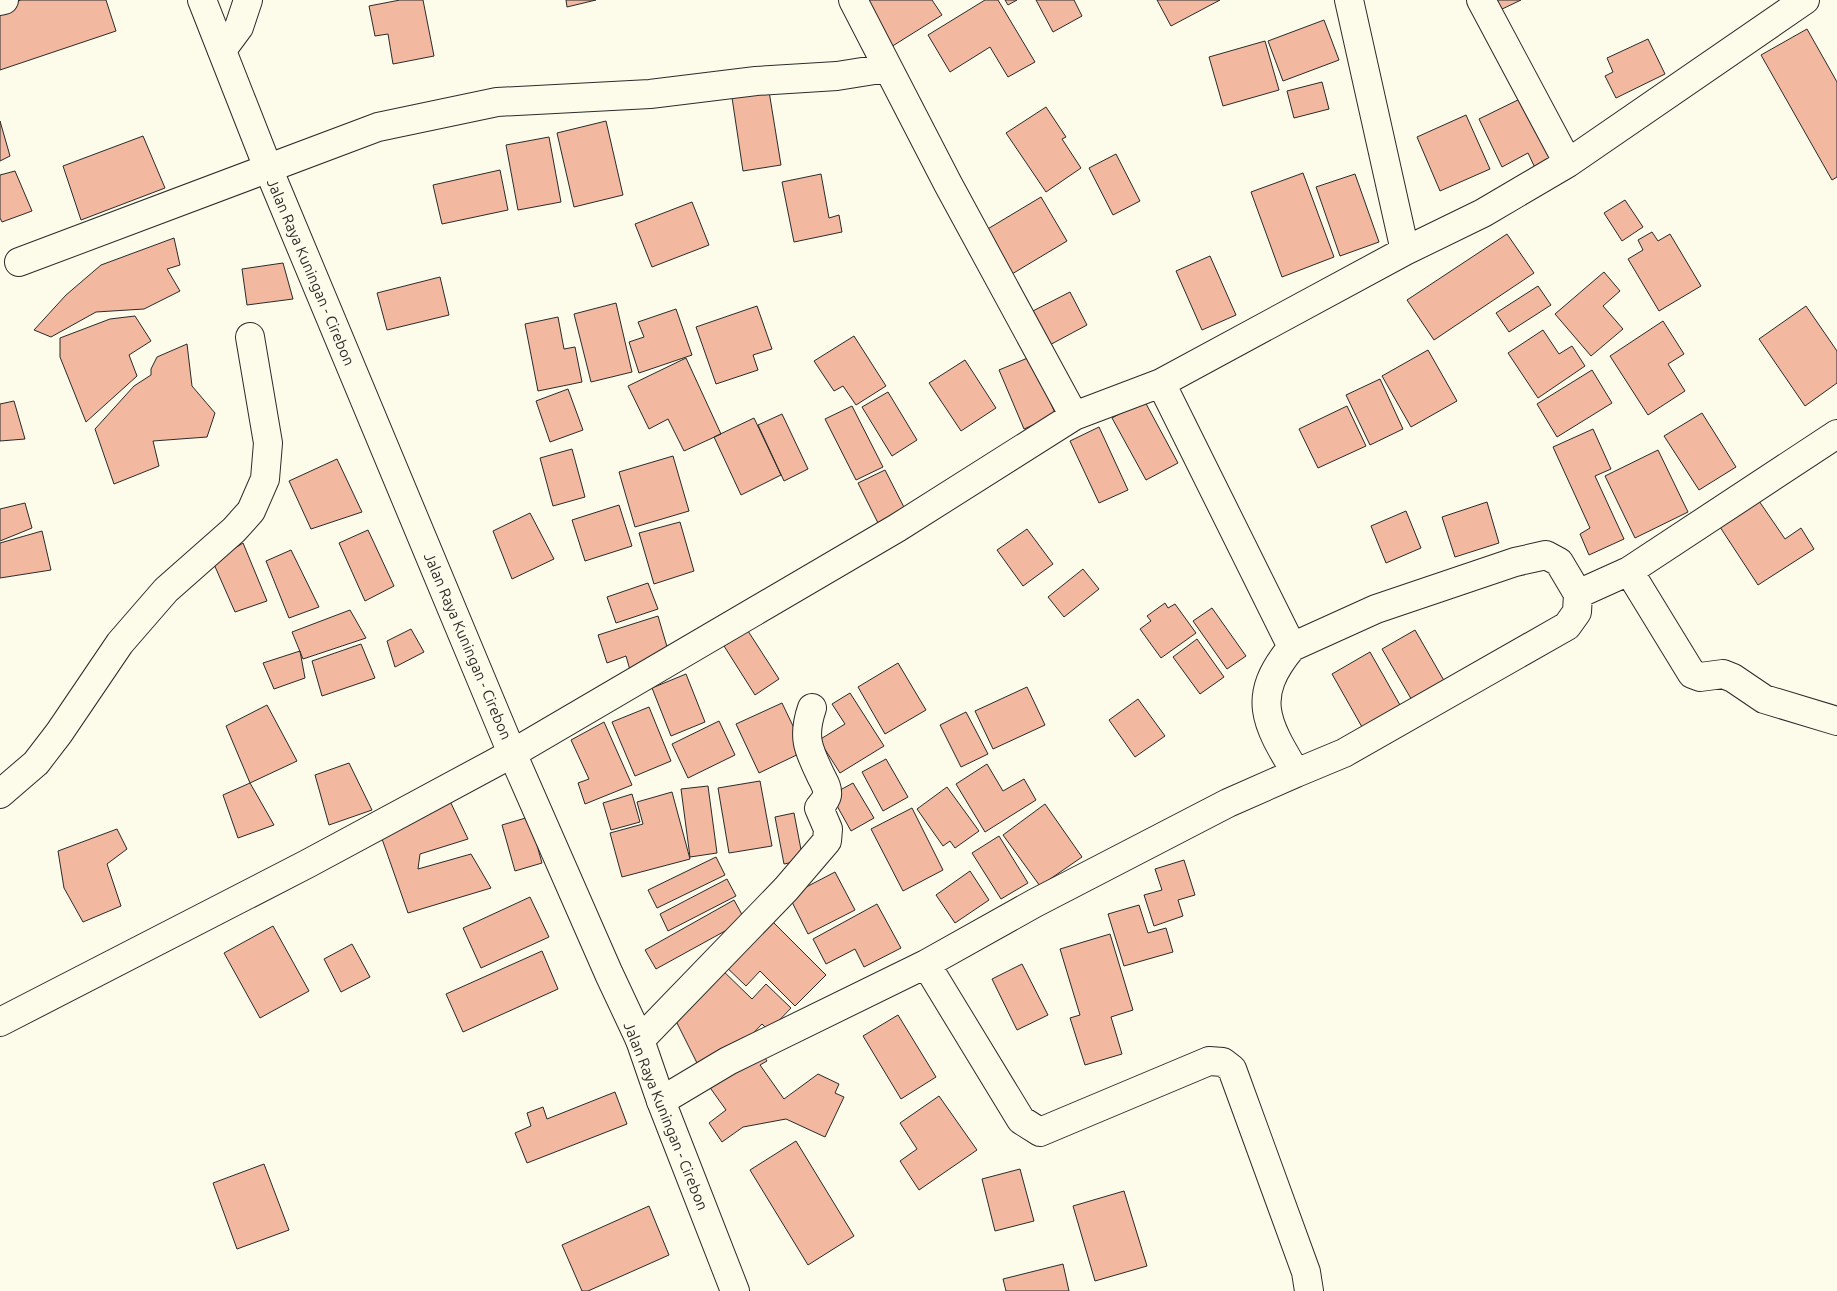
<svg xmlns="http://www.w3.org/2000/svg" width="1837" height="1291" viewBox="0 0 1837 1291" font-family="Ubuntu,sans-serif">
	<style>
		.building { fill: #f2b8a0; stroke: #2b2b2b }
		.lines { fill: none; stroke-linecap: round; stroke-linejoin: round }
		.street-casing { stroke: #2b2b2b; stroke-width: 30 }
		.highway-casing { stroke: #2b2b2b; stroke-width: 30 }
		.street { stroke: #fdfbea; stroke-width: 28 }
		.highway { stroke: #fdfbea; stroke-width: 28 }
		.labels { text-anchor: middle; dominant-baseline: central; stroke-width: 4; stroke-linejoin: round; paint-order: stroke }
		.street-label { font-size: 15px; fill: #2b2b2b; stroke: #fdfbea }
	</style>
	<rect width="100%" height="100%" fill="#fdfbea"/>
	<path class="building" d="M21,0H106L116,31L0,70V8Z
		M400,0H423L434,56L393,64L388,34L375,36L369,6Z
		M566,0H596L567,7Z
		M862,0H932L942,15L891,47Z
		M985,0H998L1035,62L1008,77L990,47L950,72L928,35Z
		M1005,0H1017L1008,5Z
		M1036,0H1074L1082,16L1053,32Z
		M1157,0H1220L1171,26Z
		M1493,0H1521L1498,11Z
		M1324,20L1339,60L1283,81L1268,41Z
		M1807,29L1837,82V177L1832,180L1761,55Z
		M1648,39L1665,74L1616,98L1605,76L1613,72L1607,58Z
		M1265,41L1279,90L1223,106L1209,57Z
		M1322,82L1329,109L1294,118L1287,91Z
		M768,85L781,165L743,171L731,91Z
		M1528,95L1559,159L1536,170L1528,153L1502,167L1479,119Z
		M1046,107L1066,137L1062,139L1081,168L1046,192L1006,133Z
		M1466,115L1490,169L1440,191L1417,137Z
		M0,121L10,156L0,161Z
		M606,121L623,195L574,207L557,133Z
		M143,136L165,188L81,220L63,166Z
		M549,137L561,202L518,210L506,145Z
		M1116,154L1140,201L1113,215L1089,168Z
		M500,170L508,210L442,224L433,185Z
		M15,171L32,211L2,222L0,218V175Z
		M1303,173L1334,257L1282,277L1251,192Z
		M821,174L829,218L839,215L842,232L794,242L782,182Z
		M1355,174L1379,242L1340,256L1316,187Z
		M1041,197L1067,241L1007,277L981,233Z
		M1625,200L1643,227L1622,241L1604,213Z
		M692,202L709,245L652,267L635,224Z
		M1652,232L1658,241L1670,234L1701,286L1659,311L1628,259L1643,250L1638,240Z
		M1507,234L1534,273L1434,340L1407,300Z
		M174,238L180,265L167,269L180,291L144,309L96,312L51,337L34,330L66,295L101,265Z
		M1210,256L1236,315L1202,330L1176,271Z
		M283,263L293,299L247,305L242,269Z
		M1604,272L1620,291L1603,306L1623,329L1591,356L1555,314Z
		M440,277L449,315L387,330L377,293Z
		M1538,286L1551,305L1509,332L1496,313Z
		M1070,292L1087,325L1044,348L1027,314Z
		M616,303L632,372L591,382L574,314Z
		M757,306L772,349L753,355L758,370L716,384L696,327Z
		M1806,306L1837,351V383L1805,406L1759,339Z
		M676,309L692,355L639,373L629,342L644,337L638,322Z
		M135,316L151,341L129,355L137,376L86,422L60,357V338L110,319Z
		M558,317L564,349L575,347L582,382L538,391L525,324Z
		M1663,321L1684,354L1668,364L1685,391L1648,415L1610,356Z
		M1543,330L1559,354L1572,346L1585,366L1538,398L1508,353Z
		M854,336L886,386L856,405L843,386L834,391L814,361Z
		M187,344L192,386L215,413L207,437L153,441L159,466L114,484L95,429L134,386L151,375V369L157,357Z
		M1428,350L1457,401L1411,427L1382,376Z
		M1030,357L1056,415L1024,429L999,370Z
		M686,358L721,434L684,451L668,419L649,429L628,386Z
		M965,360L996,408L961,431L929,383Z
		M1592,370L1612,403L1557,437L1537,404Z
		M1380,379L1403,429L1370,445L1346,395Z
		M568,389L583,430L550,442L536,401Z
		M888,392L917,440L892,456L862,407Z
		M1144,400L1178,463L1146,480L1112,418Z
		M14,401L25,439L0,441V404Z
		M852,406L883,467L856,480L825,419Z
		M1347,406L1366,446L1318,468L1299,429Z
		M1702,413L1736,467L1699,490L1664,436Z
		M782,414L808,469L784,481L758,425Z
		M754,418L781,475L741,495L714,437Z
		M1099,427L1128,490L1099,503L1070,441Z
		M1593,429L1611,469L1595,476L1624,539L1589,555L1580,534L1590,528L1553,447Z
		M572,449L585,497L553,506L540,458Z
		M1658,450L1688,512L1635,538L1605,476Z
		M673,456L689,511L635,527L619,472Z
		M337,459L362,512L311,529L289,481Z
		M885,470L909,517L882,531L858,483Z
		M1759,501L1785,539L1801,528L1814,549L1758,585L1720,527Z
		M1487,502L1499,543L1455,557L1442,517Z
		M25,503L32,528L0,541V509Z
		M619,505L632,546L585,561L572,520Z
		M1406,511L1421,548L1386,563L1371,526Z
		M530,513L554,559L512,579L493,531Z
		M680,522L694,571L654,584L639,533Z
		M1027,529L1053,564L1023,586L997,550Z
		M368,530L394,586L365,601L339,543Z
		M42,531L51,570L0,578V543Z
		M243,543L267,601L235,612L213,562Z
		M291,550L319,607L289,618L266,561Z
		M1083,569L1099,589L1064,617L1048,597Z
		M648,583L658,609L616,623L607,597Z
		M1165,603L1168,608L1175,604L1196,633L1161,658L1140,629L1151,621L1147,616Z
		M1212,608L1246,656L1227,669L1193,621Z
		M350,610L366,638L303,659L292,632Z
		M658,616L670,657L630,670L626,656L607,663L598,635Z
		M411,629L424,652L395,667L387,641Z
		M1415,630L1446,684L1413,702L1382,649Z
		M748,631L779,679L755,695L724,646Z
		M1197,639L1224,677L1200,694L1173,657Z
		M361,644L375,678L322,696L312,661Z
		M300,651L305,678L274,689L263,663Z
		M1370,652L1400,705L1362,727L1332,674Z
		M898,663L926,710L885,734L858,687Z
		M686,674L705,722L671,736L652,688Z
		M1027,687L1045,725L993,749L975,711Z
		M850,693L884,746L840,773L819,740L845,724L832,704Z
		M1138,699L1165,736L1135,757L1109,720Z
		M782,703L805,751L759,773L736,724Z
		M267,705L297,761L250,783L226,726Z
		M649,707L671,761L635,776L612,722Z
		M966,712L988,754L961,767L940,725Z
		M719,721L735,755L688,778L672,744Z
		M604,722L632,785L585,804L578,783L589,779L571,740Z
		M886,759L908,797L883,811L862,772Z
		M349,763L372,810L329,825L315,775Z
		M987,764L1003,791L1024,779L1036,800L985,832L956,784Z
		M760,781L772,846L729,853L718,788Z
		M250,783L274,825L238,838L223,795Z
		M853,783L874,818L851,831L831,795Z
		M708,786L717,853L690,857L681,789Z
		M947,787L979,831L955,848L950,841L943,846L917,809Z
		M672,792L690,859L622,877L610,833L643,824L637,802Z
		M632,794L640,822L611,830L603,803Z
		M449,799L468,839L420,854L418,869L471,854L491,888L408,913L381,836Z
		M1045,804L1082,857L1040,886L1003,835Z
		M912,808L943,870L903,891L871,829Z
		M794,813L803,860L784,864L775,817Z
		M529,817L542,863L515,871L502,825Z
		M117,829L127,849L107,864L121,906L83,922L64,888L58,851Z
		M999,836L1028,883L1001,899L972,853Z
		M716,857L725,875L657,908L648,890Z
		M1184,860L1195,895L1178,900L1183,916L1154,926L1144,895L1162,890L1155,869Z
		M970,871L989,900L955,923L936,895Z
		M835,872L855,910L808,934L789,896Z
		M727,879L736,896L668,931L660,914Z
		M530,897L549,937L481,968L463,928Z
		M734,900L745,920L656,969L645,950Z
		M877,904L901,948L864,967L855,949L826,964L813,939Z
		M1139,905L1148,933L1166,928L1173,952L1124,966L1108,914Z
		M766,915L826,975L795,1006L760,971L746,986L720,961Z
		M273,926L309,991L260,1018L224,953Z
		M1110,934L1133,1010L1111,1017L1122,1054L1085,1065L1070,1018L1080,1015L1060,949Z
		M352,944L370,977L341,992L324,959Z
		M542,951L558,989L463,1032L446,994Z
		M1022,964L1048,1015L1017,1030L992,979Z
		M717,965L752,999L766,984L791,1008L769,1031L762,1024L742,1045L699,1067L672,1013Z
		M898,1015L936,1077L901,1099L863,1036Z
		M757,1046L767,1061L760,1065L784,1099L818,1074L839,1084L835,1093L844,1097L825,1137L786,1119L743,1127L722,1142L709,1123L726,1110L706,1082Z
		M615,1092L627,1124L527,1163L515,1133L531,1126L527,1113L543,1107L547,1119Z
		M939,1096L977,1150L919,1190L900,1161L917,1149L900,1123Z
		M796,1141L854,1236L808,1265L750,1170Z
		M264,1164L289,1230L237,1249L213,1183Z
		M1020,1169L1034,1221L995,1231L982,1179Z
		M1124,1191L1147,1266L1095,1281L1073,1206Z
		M649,1206L669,1255L588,1291H582L562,1245Z
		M1063,1264L1069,1291H1006L1003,1279Z"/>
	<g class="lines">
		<defs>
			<path id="street" d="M853,0L948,184L1074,416
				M1349,0L1405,251
				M1481,0L1568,163
				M0,1L4,0
				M222,50L239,27L248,0
				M19,262L378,127L497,102L650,94L756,81L837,76L887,68
				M1161,383L1292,647L1376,609L1515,562L1546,555L1559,562L1578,594L1577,612L1567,626L1344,753L1296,773
				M1629,571L1692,674L1700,677L1723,674L1733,678L1764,699L1837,721
				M1578,594L1629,571L1837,434
				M0,794L36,763L59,733L120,643L166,590L234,530L251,511L265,479L268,443L250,337
				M926,964L1021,1120L1040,1132L1209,1061L1223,1062L1232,1069L1306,1272L1309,1291
				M0,1022L307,864L513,753L897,528L1074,416L1161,383L1405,251L1483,213L1568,163L1805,0
				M640,1040L786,889L827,841L828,829L819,808C822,804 826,800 827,795C828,788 824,782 821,776C808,749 802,737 812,708
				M661,1101L728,1061L926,964L1035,903L1228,803L1296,773C1266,723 1250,697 1292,647"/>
			<path id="highway" d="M202,0L268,168L509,746L609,974L640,1040L661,1101L735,1291"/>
		</defs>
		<use href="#street" class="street-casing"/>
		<use href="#highway" class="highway-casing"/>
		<use href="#street" class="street"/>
		<use href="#highway" class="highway"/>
	</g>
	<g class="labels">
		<g class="street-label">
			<text transform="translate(311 272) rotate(67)">Jalan Raya Kuningan - Cirebon</text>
			<text transform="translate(468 646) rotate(67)">Jalan Raya Kuningan - Cirebon</text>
			<text transform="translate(666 1116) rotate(68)">Jalan Raya Kuningan - Cirebon</text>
		</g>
	</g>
</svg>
